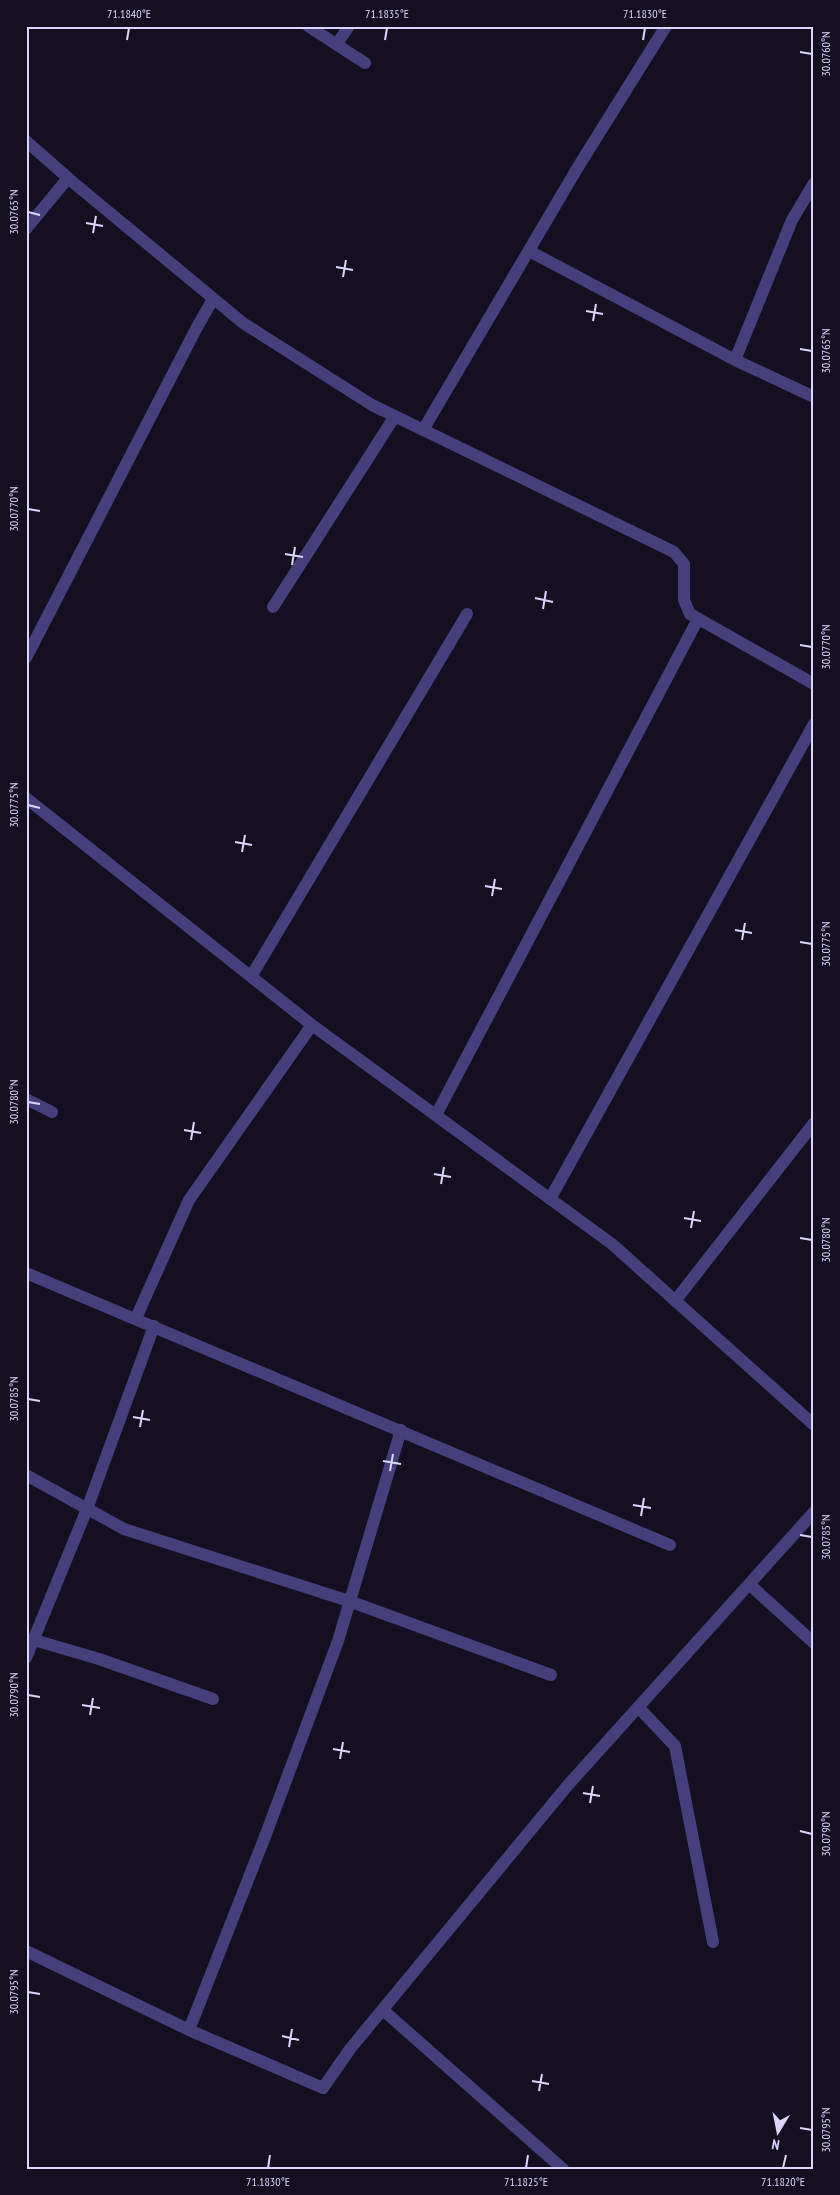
<svg xmlns="http://www.w3.org/2000/svg" width="840" height="2195" viewBox="0 0 840 2195" font-family="'PT Sans Narrow',sans-serif">
	<style>
		.lines { fill: none; stroke-linecap: round; stroke-linejoin: round }
		.minor { stroke: #45407c; stroke-width: 12 }
		.ticks { fill: none; stroke: #dbd5fb; stroke-width: 2 }
		.neatline { fill: none; stroke: #dbd5fb; stroke-width: 2 }
		.ticks-label { font-size: 12px; text-anchor: middle; fill: #dbd5fb }
	</style>
	<rect width="100%" height="100%" fill="#141022"/>
	<g class="lines">
		<path class="minor" d="M308,26L365,63
			M337,44L349,26
			M26,141L75,184L243,323L372,405L674,552L684,564V600L690,614L814,684
			M26,229L68,178
			M529,251L735,360L814,397
			M735,360L792,220L814,183
			M423,430L578,167L666,26
			M273,607L395,416
			M26,658L196,329L213,299
			M26,798L312,1025L612,1244L814,1425
			M252,975L467,614
			M26,1099L52,1112
			M436,1115L698,619
			M550,1199L814,724
			M26,1273L670,1545
			M675,1301L814,1123
			M136,1318L189,1200L312,1025
			M26,1475L124,1529L349,1601L551,1675
			M749,1584L814,1643
			M34,1640L99,1659L213,1699
			M26,1658L87,1509L154,1326
			M638,1707L675,1746L713,1942
			M26,1951L189,2030L323,2088L350,2049L568,1785L814,1512
			M383,2010L563,2169
			M189,2030L266,1834L338,1641L401,1430"/>
	</g>
	<path class="ticks" d="M127,40L129,28M385,40L387,28M643,40L645,28M800,52L812,54M28,212L40,215M86,223L103,226M93,233L96,216M336,267L353,270M343,277L346,260M586,311L603,314M593,321L596,304M800,349L812,351M28,509L40,511M285,554L303,557M292,565L295,547M535,598L553,602M543,609L546,591M800,645L812,647M28,805L40,808M235,842L252,845M242,852L245,835M485,886L502,889M492,896L495,879M735,930L752,933M742,940L745,923M800,942L812,944M28,1102L40,1104M184,1130L201,1133M191,1140L194,1122M434,1174L451,1177M441,1184L444,1167M684,1218L701,1221M691,1228L694,1211M800,1238L812,1240M28,1399L40,1401M133,1417L150,1420M140,1427L143,1410M383,1461L401,1464M390,1471L393,1454M633,1505L651,1508M641,1516L644,1498M800,1535L812,1537M28,1695L40,1697M82,1705L100,1708M90,1715L93,1698M333,1749L350,1752M340,1759L343,1742M583,1793L600,1796M590,1803L593,1786M800,1831L812,1834M28,1992L40,1994M282,2036L299,2040M289,2047L292,2029M532,2081L549,2084M539,2091L542,2074M800,2128L812,2130M268,2168L270,2155M526,2168L528,2155M783,2168L786,2155"/>
	<rect width="840" height="2195" fill="none" stroke="#141022" stroke-width="55"/>
	<g transform="translate(778 2132) rotate(190)" stroke="#141022" stroke-width="4" paint-order="stroke">
	<path d="M0-4L9 19L0 12L-9 19Z" fill="#dbd5fb"/>
	<text y="-8" font-size="14" font-weight="bold" text-anchor="middle" fill="#dbd5fb">N</text>
	</g>
	<rect x="28" y="28" width="784" height="2140" class="neatline"/>
	<g class="ticks-label">
		<text x="129" y="18">71.1840°E</text>
		<text x="387" y="18">71.1835°E</text>
		<text x="645" y="18">71.1830°E</text>
		<text transform="translate(826 54) rotate(-90)" y="4">30.0760°N</text>
		<text transform="translate(14 212) rotate(-90)" y="4">30.0765°N</text>
		<text transform="translate(826 351) rotate(-90)" y="4">30.0765°N</text>
		<text transform="translate(14 509) rotate(-90)" y="4">30.0770°N</text>
		<text transform="translate(826 647) rotate(-90)" y="4">30.0770°N</text>
		<text transform="translate(14 805) rotate(-90)" y="4">30.0775°N</text>
		<text transform="translate(826 944) rotate(-90)" y="4">30.0775°N</text>
		<text transform="translate(14 1102) rotate(-90)" y="4">30.0780°N</text>
		<text transform="translate(826 1240) rotate(-90)" y="4">30.0780°N</text>
		<text transform="translate(14 1399) rotate(-90)" y="4">30.0785°N</text>
		<text transform="translate(826 1537) rotate(-90)" y="4">30.0785°N</text>
		<text transform="translate(14 1695) rotate(-90)" y="4">30.0790°N</text>
		<text transform="translate(826 1834) rotate(-90)" y="4">30.0790°N</text>
		<text transform="translate(14 1992) rotate(-90)" y="4">30.0795°N</text>
		<text transform="translate(826 2130) rotate(-90)" y="4">30.0795°N</text>
		<text x="268" y="2186">71.1830°E</text>
		<text x="526" y="2186">71.1825°E</text>
		<text x="783" y="2186">71.1820°E</text>
	</g>
</svg>
